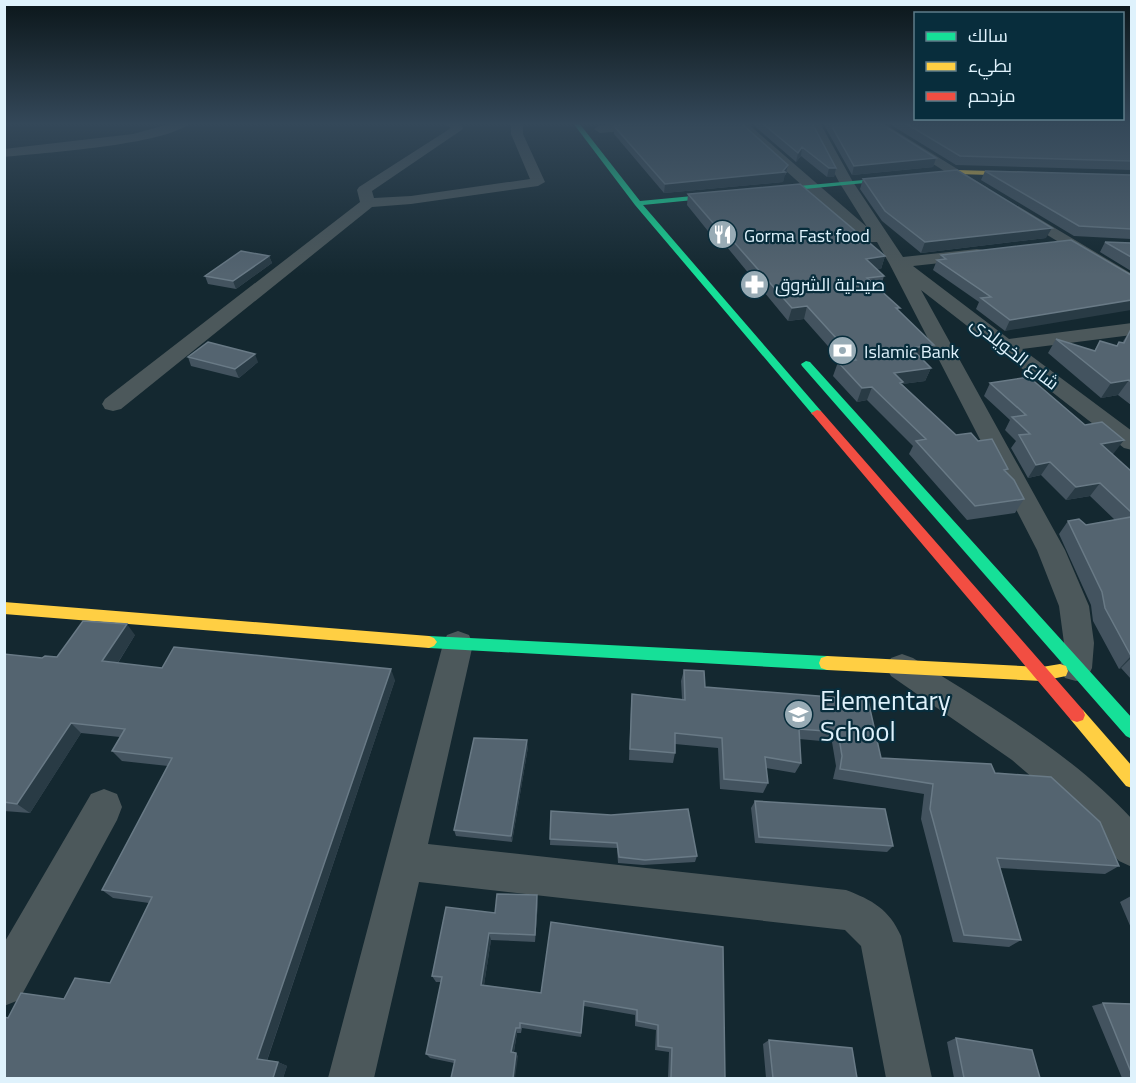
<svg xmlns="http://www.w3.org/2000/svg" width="1136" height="1083" viewBox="0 0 1136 1083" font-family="'Titillium Web',Cairo,sans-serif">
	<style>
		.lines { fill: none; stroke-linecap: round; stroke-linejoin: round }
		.street { fill: #4c585b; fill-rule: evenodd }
		.fast { fill: #16e098; fill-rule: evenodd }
		.slow { fill: #ffcf43; fill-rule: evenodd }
		.jam { fill: #f24e42; fill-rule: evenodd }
		.wall { fill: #43535f }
		.shaded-wall { fill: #293b45 }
		.building { fill: #546470; stroke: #697a86; stroke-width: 1.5 }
		.labels { text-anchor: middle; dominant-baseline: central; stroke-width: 4.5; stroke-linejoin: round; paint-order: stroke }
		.far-poi-label { font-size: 18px; fill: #dff2fc; stroke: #082d3c; text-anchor: start }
		.far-street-label { font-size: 18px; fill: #dff2fc; stroke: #082d3c }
		.near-poi-label { font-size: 27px; fill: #dff2fc; stroke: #082d3c; text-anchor: start }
	</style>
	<rect width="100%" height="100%" fill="#142830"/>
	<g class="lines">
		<path class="street" d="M173,123H190C166,145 41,153 4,157V149L133,134Z
			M443,123H461L463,129L372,191L374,198L411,196L530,179L511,134V123H523V134L545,182L538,186L411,204L372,207L121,409L113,411L105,409L102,404L105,399L360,202L357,190L359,187L451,128Z
			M621,123H673L667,127L600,133L594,129L600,125Z
			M733,123H747L867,227L839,182L808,123H820L853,182L903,257L977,249L983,250L985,254L977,259L913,266L1009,339L1132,323V335L1022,349L1132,431V450L1124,448L921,290L1065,550L1089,606L1094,643L1092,668L1087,678L1076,681L1065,678L1060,668L1064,643L1059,606L1037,550L889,263L877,242H865Z
			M868,123H883L988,188L986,191H976Z
			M1018,206L1132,274V287L1013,214L1010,211L1013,208Z
			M458,631L469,635L473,644L428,844L846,890C872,900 889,909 901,936L932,1078H886L861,946L845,930L419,882L374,1078H328L443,644L447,635Z
			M902,654L913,658C989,706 1070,752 1132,819V867L1119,861L1068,808L1012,760L891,676L886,667L891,658Z
			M104,789L117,794L122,807L117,820L19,1000L4,1006V943L91,794Z"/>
		<path class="fast" d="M573,123H579L640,201L927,174L925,177L643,205L821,411V415H813L635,205Z
			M806,361L810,362L1132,718V739L1126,736L802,366L801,364Z
			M429,636L827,656L833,658L835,663L833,668L827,670L429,648L424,646L421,642L424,638Z"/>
		<path class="slow" d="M956,170L1028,172L1031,174L1028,176L956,174L925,177L922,175Z
			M4,602L429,636L434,638L437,642L434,646L429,648L4,614Z
			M827,656L1042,667L1060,664L1066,666L1068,671L1066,676L1042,681L827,670L821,668L819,663L821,658Z
			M1077,708L1083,710L1132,766V788L1126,786L1071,720L1069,715L1071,710Z"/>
		<path class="jam" d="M817,410L821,411L1083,710L1085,715L1083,720L1077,722L1071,720L813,415L811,413Z"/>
	</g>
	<path class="wall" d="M751,123H812L836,168L834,177H827L801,156L796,162Z
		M823,123H880L936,158L933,167L852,175Z
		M888,123H1091L1131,125V170L956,165Z
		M614,126L788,165L786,174L784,176L783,182L664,193L614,134Z
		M985,171L1131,175V239L1074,236L981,180Z
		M863,179L1046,238L921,253L882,221L860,189Z
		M688,194L885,256L881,269H877L884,276L880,289L899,311L934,345L928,358H922L931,368L925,381L902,384L956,435L978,441L1008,469L1006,472L1024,499L1015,513L967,520L909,454L913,446L867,400L857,402L833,376L838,362H842L804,319L788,321L717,235L712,236L687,205Z
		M1105,242L1131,243V271L1100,252Z
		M941,255L1131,275L1005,331L976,309L979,302L933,270L937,260H939Z
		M269,256L272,263L236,289L208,284L205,276Z
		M1131,329V405L1118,395L1101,398L1048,353L1056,339L1094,351L1100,341L1116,346L1122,343Z
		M188,357L258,362L239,378L191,366Z
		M990,383L1114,453L1112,454L1131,471V679L1121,668L1119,669L1093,621L1091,605L1059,534L1068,521L1086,525L1115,520L1090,496L1066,500L1041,475L1028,478L1011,448L1016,441L1005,430L1010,420L984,396Z
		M135,635L118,663L162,668L395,680L267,1061L278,1062L287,1066L283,1078H4L8,1018L110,983L149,903L113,898L102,890L168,766L122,761L112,751L120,737L81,733L30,813L4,811V654L42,658L57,657Z
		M684,670L705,687L868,700L881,758L995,773L1119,866L1105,874L1000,868L1021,940L1009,947L953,942L921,819L924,794L833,779L836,766L832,742L799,739L801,763L795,773L766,768L768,783L763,793L720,789L718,748L675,744V753L673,763L629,760L631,705L632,694L682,699L681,681Z
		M528,747L512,842L456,836L454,830Z
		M755,801L893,846L887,852L755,843L751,808Z
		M551,811L697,856L695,862L643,865L618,863L617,848L550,845Z
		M1131,896V928L1120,902Z
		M538,902L535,942L491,940L484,985L541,993L551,922L725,1078H668L669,1052L655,1050L656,1030L635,1026V1015L584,1006L581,1037L522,1028L521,1033H517L514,1052L516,1053L518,1057L454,1063L430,1058L426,1054L441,982H436L432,976L495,913Z
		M1103,1003L1131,1004V1078H1122L1092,1006Z
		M956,1038L1040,1078H954L947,1042Z
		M769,1040L857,1078H766L763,1044Z"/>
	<path class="shaded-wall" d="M802,147L801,156L796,162L798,153Z
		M936,158L933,167L852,175L854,166Z
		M788,165L783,182L664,193L665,184L783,171Z
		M829,168H836L834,177H827Z
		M714,224H718L717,235L712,236Z
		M1052,228L1046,238L921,253L925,242Z
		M269,256L272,263L236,289L233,281Z
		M885,256L881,269L862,271L866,259Z
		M1131,300V310L1005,331L1010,320Z
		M807,306L804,319L788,321L792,308Z
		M934,345L928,358L905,361L911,348Z
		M255,354L258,362L239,378L235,369Z
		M931,368L925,381L902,384L898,395L894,373Z
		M1129,380L1118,395L1101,398L1111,383Z
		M872,387L867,400L857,402L862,388Z
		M1124,440L1114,453L1091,457L1101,444Z
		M1050,462L1041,475L1028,478L1036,465Z
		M1100,483L1090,496L1066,500L1076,487Z
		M127,624L135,635L112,672L102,661Z
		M1131,656V658L1121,668L1119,669Z
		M391,669L395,680L266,1063L257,1059Z
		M71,723L81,733L30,813L17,804Z
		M527,740L528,747L512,842L511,836Z
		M537,895L538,902L535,942V935Z
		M489,933L491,940L483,991L481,985Z
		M516,1028L517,1033L513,1056L511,1052Z
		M516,1053L518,1057L515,1078H513Z
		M278,1062L287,1066L283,1078H273Z"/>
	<path class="building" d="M639,123H741L788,165L783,171L785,172L665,184L614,126Z
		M762,123H812L836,168H829L802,147L798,153Z
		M830,123H880L936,158L854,166Z
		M905,123H1091L1131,125V161L960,156Z
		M957,170L1052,228L925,242L885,211L863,179Z
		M985,171L1131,175V229L1079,226Z
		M800,184L885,256L866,259L884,276L867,278L900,308H896L934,345L911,348L931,368L894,373L903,382L900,383L956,435L971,433L978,441L992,439L1008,469L1004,470L1014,480L1024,499L975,506L916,441L926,439L872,387L862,388L838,362L856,360L807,306L792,308L718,224H714L688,194Z
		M1071,240L1131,275V300L1010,320L981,298L991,297L937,260L946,259L941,255Z
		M1105,242L1131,243V257Z
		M241,251L269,256L233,281L205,276Z
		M1131,329V382L1129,380L1111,383L1056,339L1095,351L1100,341L1117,346L1119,342L1124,343Z
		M208,342L255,354L235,369L188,357Z
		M1029,377L1085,425L1102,422L1124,440L1101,444L1131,471V512L1100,483L1076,487L1050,462L1036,465L1019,435L1030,434L1012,417L1026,415L990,383Z
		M1131,517V656L1105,608L1102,592L1068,521L1079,519L1086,525Z
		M83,621L127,624L102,661L162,668L174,647L391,669L257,1059L278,1062L273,1078H4V1017L8,1018L21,993L64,999L75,978L110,983L152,897L102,890L172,758L112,751L125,729L71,723L17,804L4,802V654L42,658L45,656L57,657Z
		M684,670L704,671L705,687L868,700L881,758L991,764L995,773L1051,777L1100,822L1119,866L997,858L1021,940L964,935L930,809L933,784L840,769L842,756L838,732L799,729L801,763L765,757L768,783L724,779L722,738L675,733V753L630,749L632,694L685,700Z
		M474,738L527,740L511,836L454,830Z
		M755,801L885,809L893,846L759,837Z
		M688,809L697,856L645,860L619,857L617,843L550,839L551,811L611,815Z
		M497,894L537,895L535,935L489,933L481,985L541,993L551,922L723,947L725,1078H671L672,1048L658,1046V1025L637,1021V1010L584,1001L581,1033L520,1023V1028H516L511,1052L516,1053L513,1078H451L455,1060L426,1054L442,977L432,976L446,907L495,913Z
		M1103,1003L1131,1004V1072Z
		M956,1038L1032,1050L1040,1078H964Z
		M769,1040L852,1048L857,1078H773Z"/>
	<linearGradient id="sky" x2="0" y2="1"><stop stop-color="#0b161a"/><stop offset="0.45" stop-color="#344859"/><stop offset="1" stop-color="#344859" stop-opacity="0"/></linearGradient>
	<rect width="1136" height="275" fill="url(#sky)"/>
	<defs>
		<symbol id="restaurant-disc" viewBox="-11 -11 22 22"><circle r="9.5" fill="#98abb5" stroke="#082d3c"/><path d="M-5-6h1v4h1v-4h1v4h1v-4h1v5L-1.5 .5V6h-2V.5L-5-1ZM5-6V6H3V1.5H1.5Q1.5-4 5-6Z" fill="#fff"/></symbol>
		<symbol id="pharmacy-disc" viewBox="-11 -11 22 22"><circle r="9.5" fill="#98abb5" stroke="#082d3c"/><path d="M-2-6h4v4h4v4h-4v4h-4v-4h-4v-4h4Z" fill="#fff"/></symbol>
		<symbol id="bank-disc" viewBox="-11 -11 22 22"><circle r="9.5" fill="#98abb5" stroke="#082d3c"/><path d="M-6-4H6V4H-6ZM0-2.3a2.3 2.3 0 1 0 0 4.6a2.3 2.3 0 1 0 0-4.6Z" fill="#fff"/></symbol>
		<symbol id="school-disc" viewBox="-11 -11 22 22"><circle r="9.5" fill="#98abb5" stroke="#082d3c"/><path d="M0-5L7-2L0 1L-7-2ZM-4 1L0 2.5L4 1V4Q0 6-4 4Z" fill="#fff"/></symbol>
	</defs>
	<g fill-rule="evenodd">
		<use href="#restaurant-disc" x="706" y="218" width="33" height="33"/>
		<use href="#pharmacy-disc" x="738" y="268" width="33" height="33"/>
		<use href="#bank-disc" x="826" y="334" width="33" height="33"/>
		<use href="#school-disc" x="782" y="698" width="33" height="33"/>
	</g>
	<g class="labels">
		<g class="far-poi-label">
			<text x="744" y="235">Gorma Fast food</text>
			<text x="775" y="284">صيدلية الشروق</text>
			<text x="864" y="351">Islamic Bank</text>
		</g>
		<g class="far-street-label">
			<text transform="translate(1015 353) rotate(38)">شارع الخويلدى</text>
		</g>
		<g class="near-poi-label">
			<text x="820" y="699">Elementary<tspan x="820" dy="31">School</tspan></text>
		</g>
	</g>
	<rect width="1136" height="1083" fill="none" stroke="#dff2fc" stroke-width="12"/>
	<rect x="914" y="12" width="210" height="108" fill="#082d3c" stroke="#5e7c89" stroke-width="1.5"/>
	<rect x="926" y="32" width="30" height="9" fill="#16e098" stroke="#5e7c89" stroke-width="1.5"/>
	<text x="968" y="42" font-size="18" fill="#dff2fc">سالك</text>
	<rect x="926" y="62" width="30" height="9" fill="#ffcf43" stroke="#5e7c89" stroke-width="1.5"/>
	<text x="968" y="72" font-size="18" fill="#dff2fc">بطيء</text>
	<rect x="926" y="92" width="30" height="9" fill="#f24e42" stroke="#5e7c89" stroke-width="1.5"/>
	<text x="968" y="102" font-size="18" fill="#dff2fc">مزدحم</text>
</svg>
